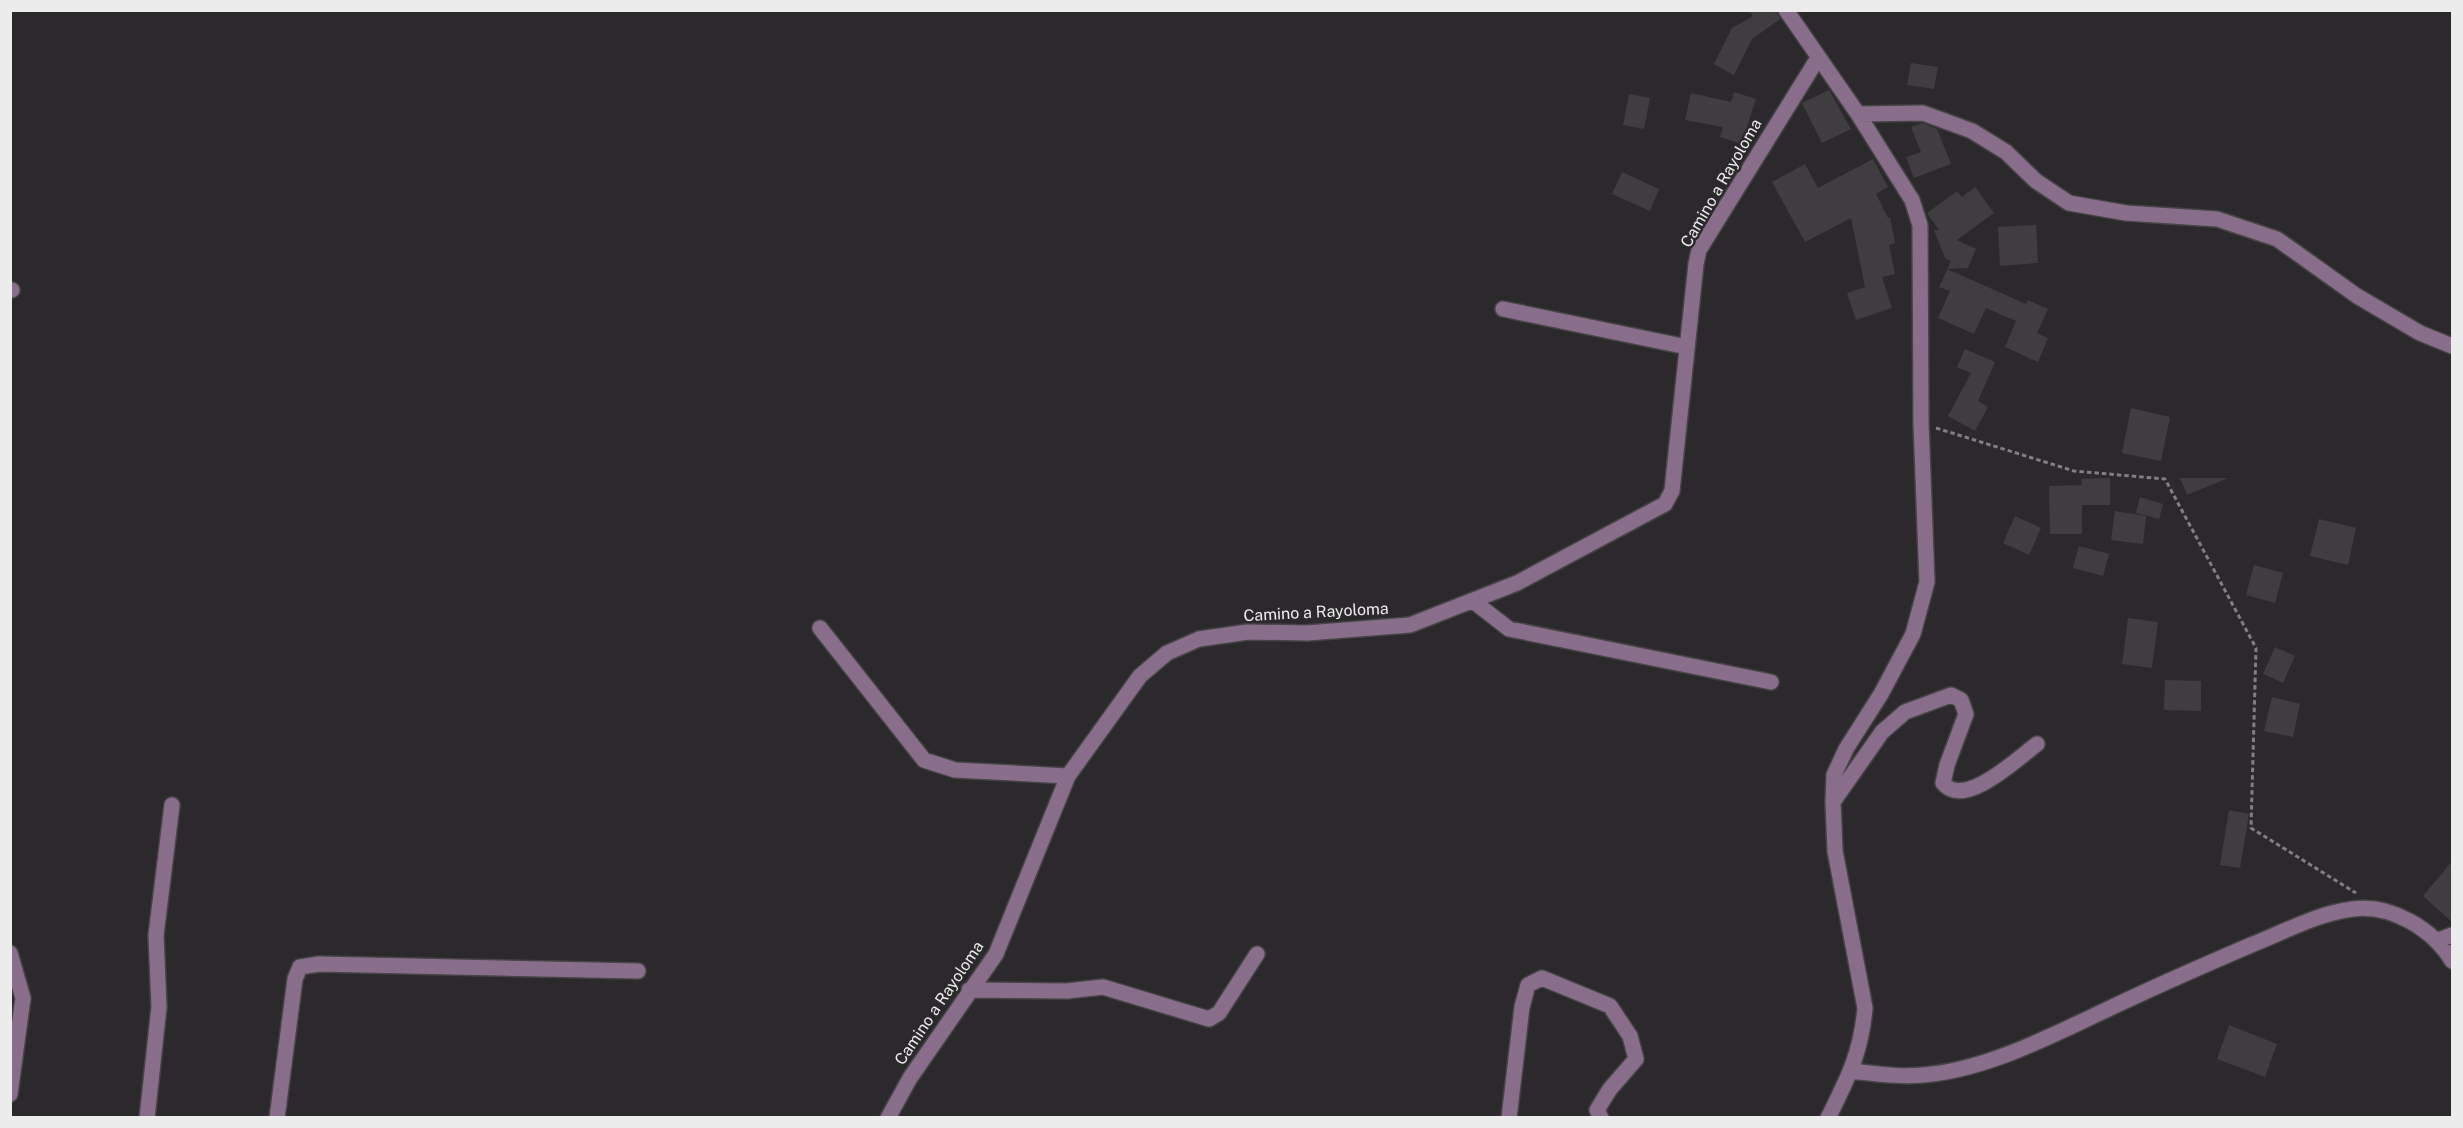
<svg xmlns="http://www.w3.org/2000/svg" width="2463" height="1128" viewBox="0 0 2463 1128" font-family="'Public Sans',sans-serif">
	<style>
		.building { fill: #403d40 }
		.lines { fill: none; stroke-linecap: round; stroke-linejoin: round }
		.minor-casing { stroke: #474447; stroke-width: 18 }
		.path { stroke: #817f81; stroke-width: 3; stroke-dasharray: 4.5 3; stroke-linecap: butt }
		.minor { stroke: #896e8b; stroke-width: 15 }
		.labels { text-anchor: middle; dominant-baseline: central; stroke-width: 5; stroke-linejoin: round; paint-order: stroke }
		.street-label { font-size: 16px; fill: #edeced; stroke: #2c292c }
	</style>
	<rect width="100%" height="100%" fill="#2c292c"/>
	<path class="building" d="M1749,10H1776L1780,19L1752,39L1734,75L1714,64L1732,28L1753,16Z
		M1911,63L1938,67L1934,89L1907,85Z
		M1829,90L1851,129L1822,143L1802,103Z
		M1734,92L1756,99L1741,144L1720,137L1723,127L1685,120L1691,93L1731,102Z
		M1629,94L1650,98L1644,129L1623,125Z
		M1922,123L1937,129L1951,164L1914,178L1906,157L1921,152L1911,127Z
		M1873,159L1888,187L1876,194L1888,218L1890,217L1895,243L1889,245L1895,274L1882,277L1892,308L1856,320L1847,293L1865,287L1851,218L1805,242L1772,182L1805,164L1818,188Z
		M1622,172L1659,189L1650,211L1612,194Z
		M1975,187L1994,213L1957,240L1976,249L1968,268L1947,269L2026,304L2028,300L2048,309L2037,333L2048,338L2038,362L2005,347L2016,321L1986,308L1974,334L1938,318L1950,291L1939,287L1951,261L1945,258L1934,230H1939L1927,213L1957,191L1962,197Z
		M2036,225L2038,263L2000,266L1998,227Z
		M1965,349L1995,362L1978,401L1988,407L1975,431L1948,416L1971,373L1957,367Z
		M2131,408L2170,417L2161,461L2122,453Z
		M2110,478V505H2082V534H2050L2049,486L2082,485L2081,479Z
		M2180,478H2228L2187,495Z
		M2140,497L2163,504L2159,519L2136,513Z
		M2115,511L2146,516L2143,544L2111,540Z
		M2015,516L2041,528L2029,555L2003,543Z
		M2319,519L2356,528L2348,565L2310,556Z
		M2079,546L2109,554L2103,576L2073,568Z
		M2254,565L2283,573L2275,603L2246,595Z
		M2128,618L2158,622L2152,668L2122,664Z
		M2275,647L2295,656L2283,683L2263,674Z
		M2165,680L2201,681V711L2164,710Z
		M2272,697L2300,704L2293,737L2264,731Z
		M2229,810L2249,814L2240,868L2220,865Z
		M2452,861V922L2423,896Z
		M2229,1025L2277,1044L2265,1077L2217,1059Z"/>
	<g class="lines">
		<defs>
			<path id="minor" d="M1786,10L1858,114L1912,200L1920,225L1921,423L1927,582L1913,634L1881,694L1846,749L1834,775L1833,802L1835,851L1865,1008C1861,1053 1848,1078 1828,1118
				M1858,114L1923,113L1972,131L2006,152L2036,181L2069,203L2126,213L2217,219L2277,239L2357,296L2420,333L2452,346
				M10,290H12
				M1503,309L1687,347
				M1473,601L1509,629L1771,682
				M820,628L924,760L955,770L1068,776
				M1833,802L1882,732L1905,712L1951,695L1961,700L1966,714L1947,765L1943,783C1964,810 2018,758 2037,744
				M2436,941L2452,935
				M10,953L23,998L10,1094
				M969,990L1067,991L1103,987L1209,1019L1219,1013L1257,954
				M1851,1071C1878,1074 1905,1078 1932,1074C1991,1067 2053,1035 2106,1010C2154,987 2202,966 2251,945C2284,932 2318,913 2353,909C2391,904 2433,929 2452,961
				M147,1118L159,1007L156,935L172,805
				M277,1118L295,979L300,967L319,964L638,971
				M888,1118L910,1078L996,954L1068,776L1140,676L1167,653L1199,639L1248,632L1307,633L1410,625L1517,583L1665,504L1672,491L1696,264L1699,250L1818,58
				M1509,1118L1522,1007L1528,985L1542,978L1610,1006L1630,1036L1636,1059L1610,1089L1597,1110L1601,1118"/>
		</defs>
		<use href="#minor" class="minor-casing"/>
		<path class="path" d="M1936,428L2074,471L2165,479L2256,648L2251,828L2356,893"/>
		<use href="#minor" class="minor"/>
	</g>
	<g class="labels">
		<g class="street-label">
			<text transform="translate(1721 183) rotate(-60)">Camino a Rayoloma</text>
			<text transform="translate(1316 612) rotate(-3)">Camino a Rayoloma</text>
			<text transform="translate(939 1003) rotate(-56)">Camino a Rayoloma</text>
		</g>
	</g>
	<rect width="2463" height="1128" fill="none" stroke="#edeced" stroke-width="24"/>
</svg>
